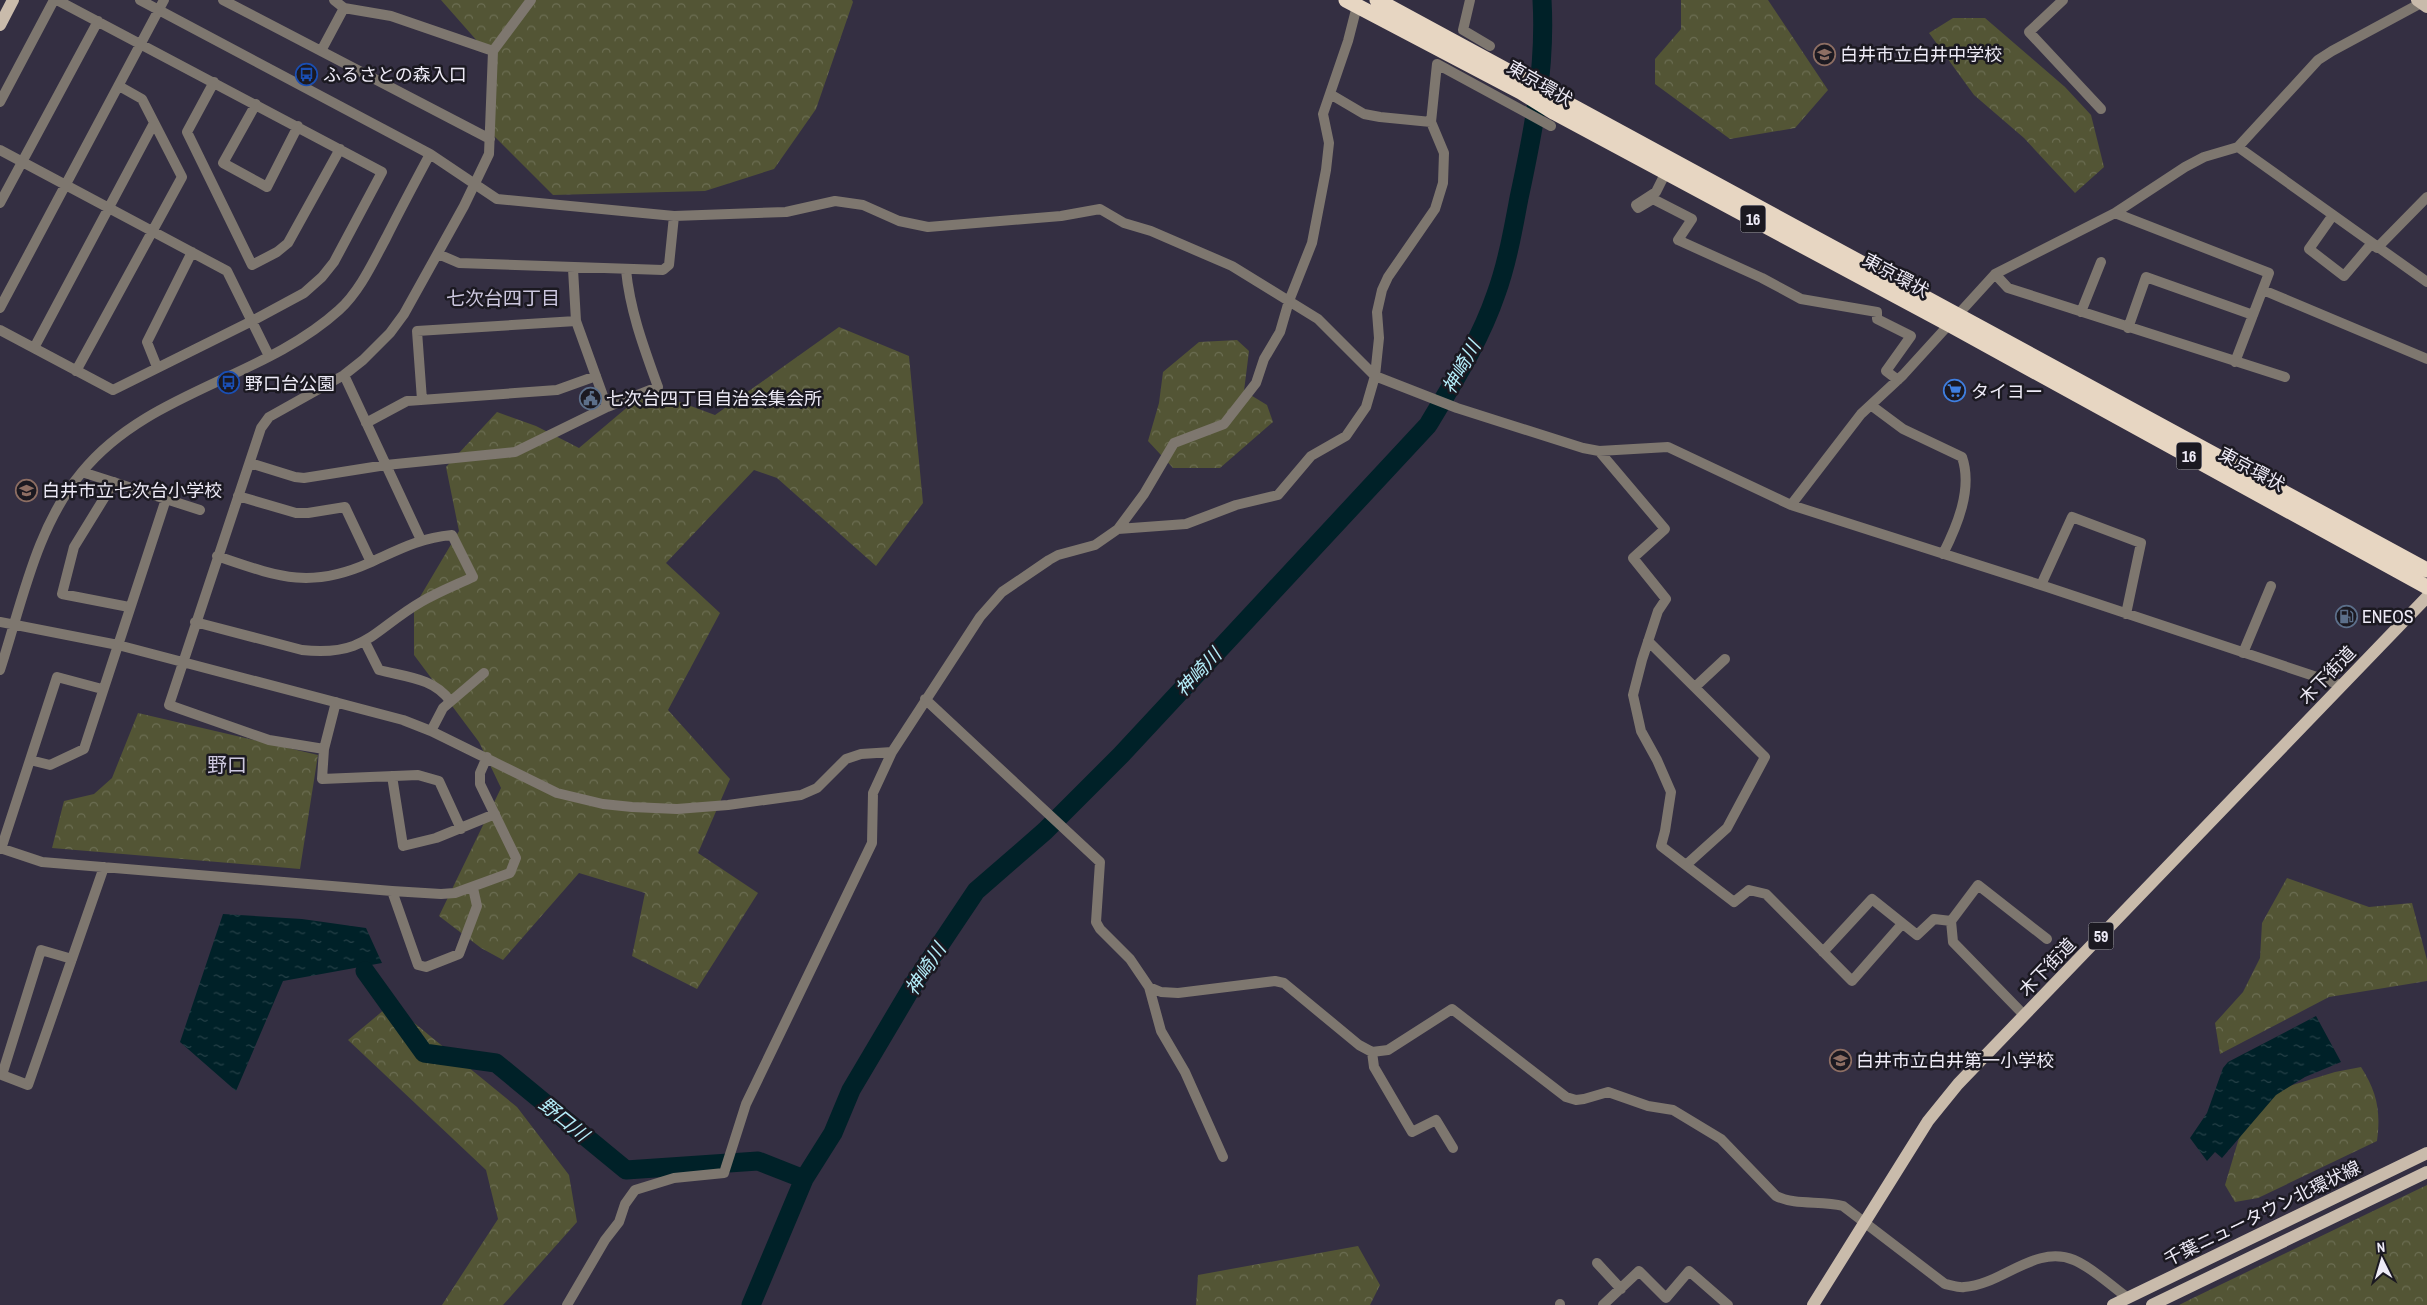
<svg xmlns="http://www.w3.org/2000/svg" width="2427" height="1305" viewBox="0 0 2427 1305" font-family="'Archivo Narrow','Noto Sans JP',sans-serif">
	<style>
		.forest { fill: url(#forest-crowns) }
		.water { fill: url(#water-ripples) }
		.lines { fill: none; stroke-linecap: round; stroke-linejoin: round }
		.river { stroke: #002128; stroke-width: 19 }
		.minor { stroke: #7e776f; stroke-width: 10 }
		.major { stroke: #c9bbab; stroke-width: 12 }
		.highway { stroke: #e7d6c2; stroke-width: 15 }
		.labels { text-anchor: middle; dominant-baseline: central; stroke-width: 5; stroke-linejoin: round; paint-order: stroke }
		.shield { fill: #1b1921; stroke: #afacb7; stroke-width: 1 }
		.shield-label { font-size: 16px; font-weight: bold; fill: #eeebf7 }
		.poi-label { font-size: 18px; fill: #eeebf7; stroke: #1b1921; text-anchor: start }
		.street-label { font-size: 18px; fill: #eeebf7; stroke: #1b1921 }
		.neighbourhood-label { font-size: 19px; fill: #cdc8df; stroke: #1b1921 }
		.water-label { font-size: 19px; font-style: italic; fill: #b4edf9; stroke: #1b1921 }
		.quarter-label { font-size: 20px; fill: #cdc8df; stroke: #1b1921 }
	</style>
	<defs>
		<pattern id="forest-crowns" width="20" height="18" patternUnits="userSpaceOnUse" patternTransform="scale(1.25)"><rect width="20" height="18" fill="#535535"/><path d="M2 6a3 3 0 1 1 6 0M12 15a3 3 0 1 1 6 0" fill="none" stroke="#6c6e53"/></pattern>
		<pattern id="water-ripples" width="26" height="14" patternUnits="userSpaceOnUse" patternTransform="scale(1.25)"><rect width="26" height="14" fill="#002128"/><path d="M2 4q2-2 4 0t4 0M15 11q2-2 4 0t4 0" fill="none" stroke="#264148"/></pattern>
	</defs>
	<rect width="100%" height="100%" fill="#342f42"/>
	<path class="forest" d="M441,0H852L853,2L816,109L774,169L705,191L553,195L492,134L493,59Z
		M1681,0H1768L1828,90L1795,128L1730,139L1655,84V59L1681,29Z
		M1953,18H1985L2065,87L2091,115L2104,167L2075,193L2024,138L1974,95L1929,33Z
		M839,327L909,356L923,503L876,566L777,478L754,470L666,563L720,613L668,710L730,779L698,853L758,893L697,989L632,956L645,893L579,873L503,960L481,948L439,916L501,788L479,742L414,655V607L459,531L446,467L497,412L536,426L579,448L637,399L669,398L715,415Z
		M1237,340L1249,351L1244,391L1267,405L1273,422L1220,468H1173L1148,441L1159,403L1163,372L1199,342Z
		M138,713L318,755L300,869L52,848L64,801L94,794L112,778Z
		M2287,878L2369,907L2412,903L2427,960V981L2329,997L2220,1054L2215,1023L2243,992L2260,958L2262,923Z
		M391,1004L517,1107L569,1175L577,1222L503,1305H442L498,1219L486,1170L348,1040Z
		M2361,1067C2377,1092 2381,1111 2377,1141L2258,1198L2235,1202L2225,1185L2239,1138L2263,1094L2335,1072Z
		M2427,1185V1305H2179L2193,1298Z
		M1358,1246L1380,1285L1370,1305H1196L1198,1275Z"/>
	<path class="water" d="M223,914L302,919L366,928L382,963L283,981L236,1091L180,1042Z
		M2316,1016L2341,1062L2305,1077L2276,1095L2222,1158L2215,1152L2207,1161L2190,1138L2207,1113L2223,1068L2228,1062Z"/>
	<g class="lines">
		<path class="river" d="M365,971L424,1053L496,1063L626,1170L758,1161L804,1179
			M751,1305L804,1179L833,1133L851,1090L915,982L976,891L1045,831L1121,755L1428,425C1453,383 1480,341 1496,294C1507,264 1513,230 1519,198C1533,133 1546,68 1542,0"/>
		<path class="minor" d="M140,0L430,154L497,199L674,216L786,212L835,201L863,205L899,221L928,227L1061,216L1100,209L1124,223L1151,231L1232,266L1318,319L1375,376L1457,408L1583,448L1599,451L1668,447L1791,505L2047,587L2341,685
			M223,0L490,139
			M1470,0L1463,30L1490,46
			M2063,0L2029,32L2101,109
			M321,51L344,8
			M493,51L531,0
			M214,82L187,132L252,265L277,252L288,243L340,149
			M1330,94L1364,114L1380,117L1431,122
			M0,102L54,0
			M256,104L223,163L267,187L298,126
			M2238,147L2427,282
			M0,150L227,271L269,356
			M1666,172L1656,192L1636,205L1638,208L1653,199L1692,219L1678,240L1762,278L1801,299L1877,312V319L1911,336L1886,371L1898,380
			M0,203L98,21
			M2115,213L2269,273L2235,362
			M2333,215L2309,249L2344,276L2372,243
			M2377,248L2427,197
			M438,254L459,263L663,270L669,265L674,216
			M573,269L576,321L607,407
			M1995,274L2008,288L2285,377
			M2263,290L2427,359
			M0,308L164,0
			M2081,312L2101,262
			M2128,328L2146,277L2253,315
			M0,330L113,390L252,321L304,293L322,277L334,262L382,172L57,0
			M34,348L154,123
			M157,367L147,342L192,252
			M76,371L182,177L142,99L119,86
			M344,375L421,540
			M422,400L417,331L576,321
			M1872,406L1903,429L1962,457C1973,489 1957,526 1943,554
			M366,423L407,401L557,390L596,376
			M1599,451L1665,529L1633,558L1666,599L1658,611L1642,660L1633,695L1641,731L1657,760L1671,792L1665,831L1661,846L1734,902L1749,890L1766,894L1852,981L1902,924
			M250,463L295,477L304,478L386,465L515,452L607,407L658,387C644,348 630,311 626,270
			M82,472L200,510
			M114,482L74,547L62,594L129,607
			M238,496L296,513H308L345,507L371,562
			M1791,505L1861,414L1903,375L1995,274L2115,213L2185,167L2204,157L2238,147L2318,60L2332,51L2421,3
			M1118,529L1186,524L1236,505L1278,495L1311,456L1346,436L1366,407L1375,376L1379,338L1377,312L1382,290L1388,277L1435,209L1443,183L1444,153L1431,122L1437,64L1551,126
			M2041,585L2072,517L2141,543L2126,614
			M0,622L118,645L403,720L431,731L557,793L603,804L632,807L677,809L728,805L801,795L817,788L846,759L861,754L892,752
			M195,622L302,650C366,657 373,630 421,602C438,592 456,585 473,577L452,535C419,538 398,550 369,563C309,590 276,576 217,556
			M1648,641L1765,757L1727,828L1686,865
			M365,642L379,670C406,677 434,678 450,701
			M2243,653L2271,586
			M0,670C22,603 36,527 82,472C148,391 263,379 339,310C360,291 373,262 386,238C400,210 415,182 430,154
			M1695,687L1725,659
			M925,699L1100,862L1096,922L1100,929L1130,959L1149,987L1161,992L1178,993L1275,981L1284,983L1359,1045L1372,1052L1388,1050L1452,1009L1566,1097L1576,1100L1584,1099L1608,1092L1648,1106L1673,1110L1721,1139L1776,1196C1796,1206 1821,1200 1843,1206L1945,1284C1951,1285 1959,1288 1964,1287C2002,1285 2035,1244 2074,1260C2093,1268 2111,1286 2128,1298
			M336,702L324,749L322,779L418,775L439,781L461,829
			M431,731L443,708L484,673
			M324,749L269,740L169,705L261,428L269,417L344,375L363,360L390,333L404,314L464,206L489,154L493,51L391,16L344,8L334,0
			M30,760L50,765L84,749L166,499
			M392,776L403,846L436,838L495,814
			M0,848L42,862L392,891L441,894L455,893L510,873L516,858L480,784V773L487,757
			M1,849L57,677L102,689
			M392,891L418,965L426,967L459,954L477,906L473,888
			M1951,921L1978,885L2047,939
			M1823,952L1872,899L1917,935L1934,919L1951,921L1953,942L2024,1015
			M72,959L41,950L2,1075L28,1085L104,867
			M1149,987L1161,1031L1185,1072L1223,1157
			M1372,1052L1374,1067L1412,1132L1436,1120L1453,1148
			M1597,1263L1621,1289
			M1560,1304V1305
			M567,1305L605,1240L619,1222L625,1204L635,1190L674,1178L724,1173L746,1104L872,843L873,793L892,752L980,617L1002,592L1049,560L1058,555L1095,545L1118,529L1144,494L1174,443L1224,424L1256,383L1264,359L1280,332L1289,301L1312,243L1326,170L1329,143L1323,114L1348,41L1357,6V0
			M1603,1305L1639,1271L1666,1298L1689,1271L1728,1305"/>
		<path class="major" d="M2417,0L2427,7
			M0,25L13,0
			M1813,1305L1928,1121L1958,1084L2427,597
			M2113,1305L2427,1153
			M2152,1305L2427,1172"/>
		<path class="highway" d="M1346,0L1521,92L1555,113L1950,325L2427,587
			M1377,0L2427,570"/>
	</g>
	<defs>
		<symbol id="school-ring" viewBox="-11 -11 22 22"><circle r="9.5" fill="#1b1921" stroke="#8d6e63" stroke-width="1.5"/><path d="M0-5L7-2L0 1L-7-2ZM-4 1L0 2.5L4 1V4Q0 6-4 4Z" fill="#8d6e63"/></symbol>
		<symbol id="bus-ring" viewBox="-11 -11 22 22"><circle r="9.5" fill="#1b1921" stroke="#1a4fb4" stroke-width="1.5"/><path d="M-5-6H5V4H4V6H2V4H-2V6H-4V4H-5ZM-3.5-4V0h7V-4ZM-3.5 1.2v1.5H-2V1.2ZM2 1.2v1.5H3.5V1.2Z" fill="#1a4fb4"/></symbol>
		<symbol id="supermarket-ring" viewBox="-11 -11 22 22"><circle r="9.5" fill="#1b1921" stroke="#3f7fe0" stroke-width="1.5"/><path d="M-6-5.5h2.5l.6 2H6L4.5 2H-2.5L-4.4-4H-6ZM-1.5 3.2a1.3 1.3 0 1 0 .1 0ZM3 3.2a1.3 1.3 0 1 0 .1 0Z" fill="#3f7fe0"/></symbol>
		<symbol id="civic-ring" viewBox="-11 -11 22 22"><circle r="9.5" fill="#1b1921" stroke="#5c6f8a" stroke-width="1.5"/><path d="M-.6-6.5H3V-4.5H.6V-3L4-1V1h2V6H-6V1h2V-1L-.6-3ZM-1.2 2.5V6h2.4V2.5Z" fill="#5c6f8a"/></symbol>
		<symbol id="fuel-ring" viewBox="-11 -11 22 22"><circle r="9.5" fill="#1b1921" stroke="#5c6f8a" stroke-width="1.5"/><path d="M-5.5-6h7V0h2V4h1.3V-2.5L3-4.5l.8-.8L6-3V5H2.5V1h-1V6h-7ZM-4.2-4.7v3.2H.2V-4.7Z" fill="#5c6f8a"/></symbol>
	</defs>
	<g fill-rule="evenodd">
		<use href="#school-ring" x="1812" y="42" width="25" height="25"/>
		<use href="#bus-ring" x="294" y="62" width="25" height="25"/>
		<use href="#bus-ring" x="216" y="370" width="25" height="25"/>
		<use href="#supermarket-ring" x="1942" y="378" width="25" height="25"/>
		<use href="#civic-ring" x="578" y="386" width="25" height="25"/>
		<use href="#school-ring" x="14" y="478" width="25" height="25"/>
		<use href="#fuel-ring" x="2334" y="604" width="25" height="25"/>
		<use href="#school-ring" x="1828" y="1048" width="25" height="25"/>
	</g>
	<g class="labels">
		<g class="shield">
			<rect x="1740.5" y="205.5" width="25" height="27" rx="4"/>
			<rect x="2176.5" y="442.5" width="25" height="27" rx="4"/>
			<rect x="2088.5" y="922.5" width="25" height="27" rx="4"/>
		</g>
		<g class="shield-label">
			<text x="1753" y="219">16</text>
			<text x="2189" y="456">16</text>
			<text x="2101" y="936">59</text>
		</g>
		<g class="poi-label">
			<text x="1840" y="54">白井市立白井中学校</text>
			<text x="323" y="74">ふるさとの森入口</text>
			<text x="245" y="383">野口台公園</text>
			<text x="1971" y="391">タイヨー</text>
			<text x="606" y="398">七次台四丁目自治会集会所</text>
			<text x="42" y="490">白井市立七次台小学校</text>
			<text x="2362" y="616">ENEOS</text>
			<text x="1856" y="1060">白井市立白井第一小学校</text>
		</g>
		<g class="street-label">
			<text transform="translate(1540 83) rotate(30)">東京環状</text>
			<text transform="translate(1896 275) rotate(28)">東京環状</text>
			<text transform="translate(2252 469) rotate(28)">東京環状</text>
			<text transform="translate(2327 675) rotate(-46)">木下街道</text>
			<text transform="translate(2047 967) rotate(-46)">木下街道</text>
			<text transform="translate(2262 1213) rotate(-26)">千葉ニュータウン北環状線</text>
		</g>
		<g class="neighbourhood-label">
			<text x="503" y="298">七次台四丁目</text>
		</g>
		<g class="water-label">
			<text transform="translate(1461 367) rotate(-61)">神崎川</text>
			<text transform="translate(1198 672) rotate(-47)">神崎川</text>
			<text transform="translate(925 969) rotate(-57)">神崎川</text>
			<text transform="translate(564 1119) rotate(39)">野口川</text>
		</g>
		<g class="quarter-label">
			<text x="227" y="764">野口</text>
		</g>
	</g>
	<g transform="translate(2382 1260) rotate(355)" stroke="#1b1921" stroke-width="4" paint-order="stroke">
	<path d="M0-4L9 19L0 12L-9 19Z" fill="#eeebf7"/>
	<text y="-8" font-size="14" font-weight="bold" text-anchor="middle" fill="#eeebf7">N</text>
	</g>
</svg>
